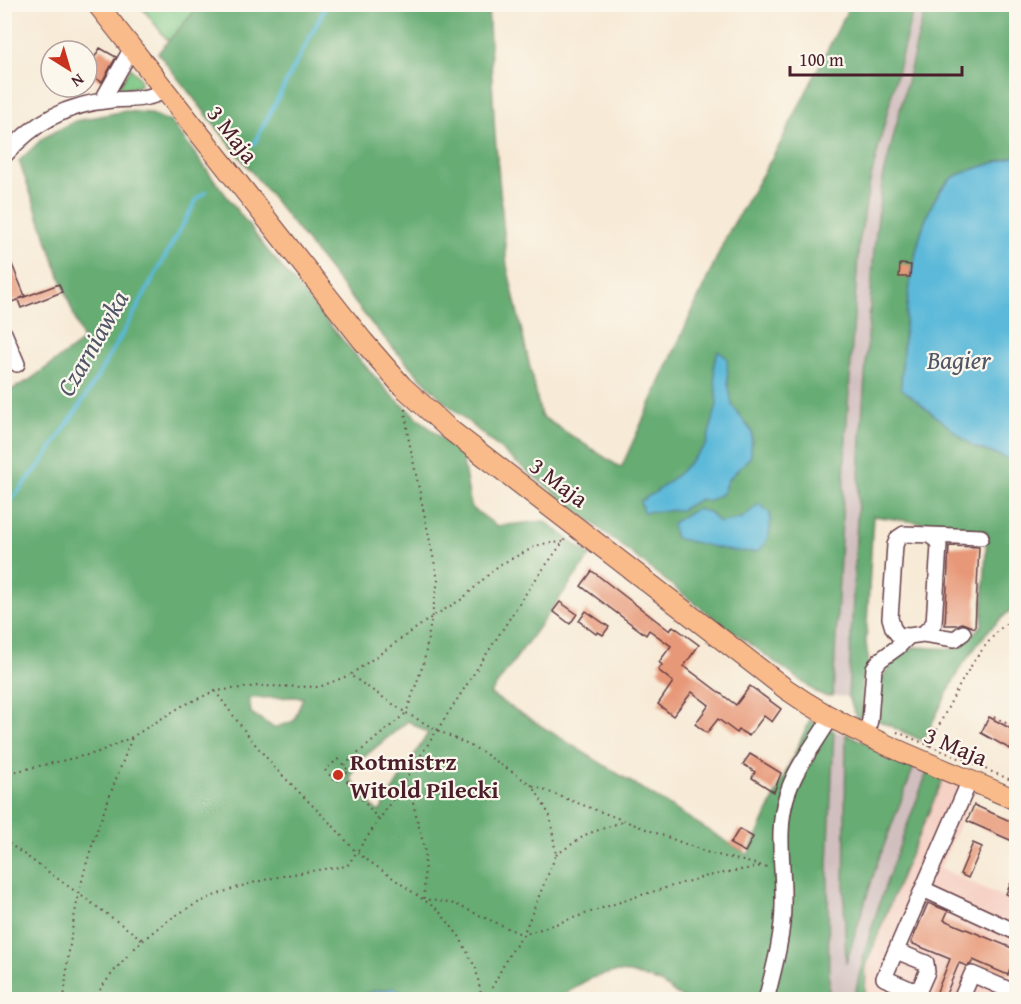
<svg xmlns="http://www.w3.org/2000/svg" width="1021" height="1004" viewBox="0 0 1021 1004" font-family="'Gentium Book Plus',serif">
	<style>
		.built { fill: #f6d1c5 }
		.industrial { fill: #d1bfbf }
		.green { fill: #7ec886; stroke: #647458; stroke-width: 1.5 }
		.forest { fill: #66ac73; stroke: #58664f; stroke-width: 1.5; fill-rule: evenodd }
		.water { fill: #5bb9d9; stroke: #526c82; stroke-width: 1.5 }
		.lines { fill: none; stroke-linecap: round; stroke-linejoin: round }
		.stream { stroke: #5bb9d9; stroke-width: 4 }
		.building { fill: #e79878 }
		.minor-casing { stroke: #643d45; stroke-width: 18 }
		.major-casing { stroke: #643d45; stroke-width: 22 }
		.path { stroke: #643d45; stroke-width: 2; stroke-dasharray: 1.5 4.5; stroke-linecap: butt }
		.minor { stroke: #fff; stroke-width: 15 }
		.major { stroke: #fabb8b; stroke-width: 20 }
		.poi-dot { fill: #c8321e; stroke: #fbf7ec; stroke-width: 2 }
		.labels { text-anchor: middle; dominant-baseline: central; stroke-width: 4.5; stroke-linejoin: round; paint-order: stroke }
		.street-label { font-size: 24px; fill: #4a1f2b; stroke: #fbf7ec }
		.poi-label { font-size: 24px; font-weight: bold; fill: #4a1f2b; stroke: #fbf7ec; text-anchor: start }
		.water-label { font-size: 26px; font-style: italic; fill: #505568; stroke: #fbf7ec }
	</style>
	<rect width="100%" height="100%" fill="#fbf7ec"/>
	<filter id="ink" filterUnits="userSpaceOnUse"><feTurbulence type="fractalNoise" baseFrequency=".0167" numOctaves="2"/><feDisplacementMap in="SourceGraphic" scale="12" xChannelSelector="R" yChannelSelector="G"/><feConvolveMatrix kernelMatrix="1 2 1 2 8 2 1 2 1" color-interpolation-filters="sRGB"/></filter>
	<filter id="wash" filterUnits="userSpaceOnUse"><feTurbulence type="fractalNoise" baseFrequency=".008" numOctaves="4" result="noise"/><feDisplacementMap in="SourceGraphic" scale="24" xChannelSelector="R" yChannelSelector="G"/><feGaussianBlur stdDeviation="1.35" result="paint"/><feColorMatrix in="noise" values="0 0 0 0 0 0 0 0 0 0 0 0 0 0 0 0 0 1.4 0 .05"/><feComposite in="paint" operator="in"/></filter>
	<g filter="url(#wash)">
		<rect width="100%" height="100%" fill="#f7ead6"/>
		<path class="built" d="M944,777L974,791L940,868L1016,903V999L865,1000L866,965L902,874Z"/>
		<path class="industrial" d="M914,5H926L898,116L856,545L848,697L833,696L847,420L860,244L869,186Z
			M834,731L846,734L844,900L847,960L877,864L915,764L928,770L891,868L860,966L854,999L829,1000L828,865Z"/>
		<path class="green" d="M140,5H200L169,42Z
			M130,68L139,77L141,83L139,86L118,90Z"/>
		<path class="forest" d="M200,5H488L495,135L507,266L541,416L621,468L727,235L780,144L850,5H914L869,186L859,244L847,420L833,696H825L816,692L693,602L518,464L446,403L415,372L371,323L158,53Z
			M926,5H1016V156C1000,162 969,169 956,176C910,202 903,339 901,387L974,447L1016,461V605L987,632L960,668L923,741L875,719L876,693L882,678L896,657L914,647L956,649L982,625L987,532L873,516L866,643L869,664L862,682V718L857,717L848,697L862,419L874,250L882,183Z
			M125,111L149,113L171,122L267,250L345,343L390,394L462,456L471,507L497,526L545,521L590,556L490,694L748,855L810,720L834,731L828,865L829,999H683L659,982L630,973L615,972L591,978L573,988L560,1000L413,999L395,988L370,992L351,1000L5,999L4,429L13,417L5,412V393L28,381L83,341L19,161L43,138L75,121ZM303,697L294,721L274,728L251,713L249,698ZM408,721L428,733L380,811H377L350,778L355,770L353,766Z
			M846,734L915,764L877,864L846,963L844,900Z
			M928,770L944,777L902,874L866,965L865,999L854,1000C869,920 900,845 928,770Z"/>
		<path class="water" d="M1016,156V461L974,447L901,388C903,339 910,202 956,176C969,169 1000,162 1016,156Z
			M718,351L727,358L728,382L732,405L752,432L751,456L727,481L723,493L709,501L700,499L681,510L643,512L640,501L656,492L679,473L706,445L717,405L714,364Z
			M759,504L770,513C771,530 771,540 757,552L731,551L675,538L672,523L696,509L709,512L719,523L742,518Z
			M395,988L413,999H351L370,992Z"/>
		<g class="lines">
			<path class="stream" d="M254,144L327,4
				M4,509L43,461L86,396L127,326L197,199L206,192"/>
		</g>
		<g id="blocks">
			<path class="building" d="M100,48L116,57L102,82L87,74V64L90,65Z
				M4,245L25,296L19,299L59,284L62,292L21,308L18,300L8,303L4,294Z
				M900,264L911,265L910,277H899Z
				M949,546L979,547L975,628L962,623L957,625H945Z
				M592,571L670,631L673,626L699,645L684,666L736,705L750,686L781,709L772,722L764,716L749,736L739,730L737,733L718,719L707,733L695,724L709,705L692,692L673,716L658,704L673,682L658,670L662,665L659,662L671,646L649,630L646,635L581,586Z
				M560,602L577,614L570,624L553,611Z
				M586,611L609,627L603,635L598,632L596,634L579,621Z
				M989,717L1017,732V737L1010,749L981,733Z
				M750,754L781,773L774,792L752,778L755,772L743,764Z
				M974,805L1017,824V843L967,821Z
				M739,829L753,837L745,852L730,844Z
				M973,843L982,847L968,878L960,874Z
				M1017,870V899L1006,894Z
				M928,903L948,911L944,920L1017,950V971L1010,969L1008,975L973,960L971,964L967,966L959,963L944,999H934L950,959L911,943Z"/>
		</g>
	</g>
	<g filter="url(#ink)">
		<use href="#blocks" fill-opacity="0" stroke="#643d45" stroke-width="1.5"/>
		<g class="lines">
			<defs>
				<path id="minor" d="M102,101L132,48
					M4,156C34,122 67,104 112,100C129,99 150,100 165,90
					M4,333L17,364
					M929,535L936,540L939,545L934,623L923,634L909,636L898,635L893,628L890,618L895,545L898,538L904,534L981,537
					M923,634L955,639L963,633
					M866,735L870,720L874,668L880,660L898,647L909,636
					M923,889L1016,932
					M896,951L926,963L927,972L920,988L912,990L884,978L970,780
					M766,1000C774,968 783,937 783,904C784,868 776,833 786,798C795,767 815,745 831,717
					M967,1000L962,997L972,974L1016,993"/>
				<path id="major" d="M97,4L363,341L402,386L449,429L786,689C855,738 939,766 1016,800"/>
			</defs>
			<use href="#minor" class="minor-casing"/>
			<use href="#major" class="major-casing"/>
			<path class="path" d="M54,50L55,51
				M71,87L74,94
				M405,409L408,436L438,580L424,662L406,713L437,730L481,751L533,786L550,816L556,855L523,935L638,896L703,877L762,866
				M215,691L250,738L275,768L335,828L356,852L438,910L459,936L476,969L482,1000
				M994,717L1016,728
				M897,732L1016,782
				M929,746C952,700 974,647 1016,615
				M338,759L349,771L336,782L325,770Z
				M344,765L406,713L350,675L432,617L462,599L499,565L541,544L563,542
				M4,774L96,753L132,737L182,706L215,691L258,686L319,687L350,675
				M343,776L379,820
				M405,780L412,799L425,851L424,899L455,904L523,935L507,958L486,1000
				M533,786L709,853L768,867
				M4,840L143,940
				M556,855L587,834L625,821
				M64,1000C67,964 71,929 79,894C90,841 113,789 132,737
				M93,1000C159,900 235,880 347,866L379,820L530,587L566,538"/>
			<use href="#minor" class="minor"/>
			<use href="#major" class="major"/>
		</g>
	</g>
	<circle class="poi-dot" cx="338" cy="775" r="6"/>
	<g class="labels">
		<g class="street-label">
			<text transform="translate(233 134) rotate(52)">3 Maja</text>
			<text transform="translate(559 482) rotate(37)">3 Maja</text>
			<text transform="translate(956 746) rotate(23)">3 Maja</text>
		</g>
		<g class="poi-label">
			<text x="350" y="761">Rotmistrz<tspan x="350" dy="28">Witold Pilecki</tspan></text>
		</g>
		<g class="water-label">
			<text transform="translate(92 343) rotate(-60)">Czarniawka</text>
			<text x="959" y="359">Bagier</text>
		</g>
	</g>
	<rect width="1021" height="1004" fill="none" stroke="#fbf7ec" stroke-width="24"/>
	<g transform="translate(69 69) rotate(143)"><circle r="28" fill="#fbf7ec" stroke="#b4a19f" stroke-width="1.5"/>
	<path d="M0-4.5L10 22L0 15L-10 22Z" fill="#c8321e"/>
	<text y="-9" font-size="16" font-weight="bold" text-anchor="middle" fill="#4a1f2b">N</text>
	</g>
	<path d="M790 66v9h172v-9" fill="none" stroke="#4a1f2b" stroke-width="3"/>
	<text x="799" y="66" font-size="18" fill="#4a1f2b" stroke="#fbf7ec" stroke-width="4.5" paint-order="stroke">100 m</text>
</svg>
